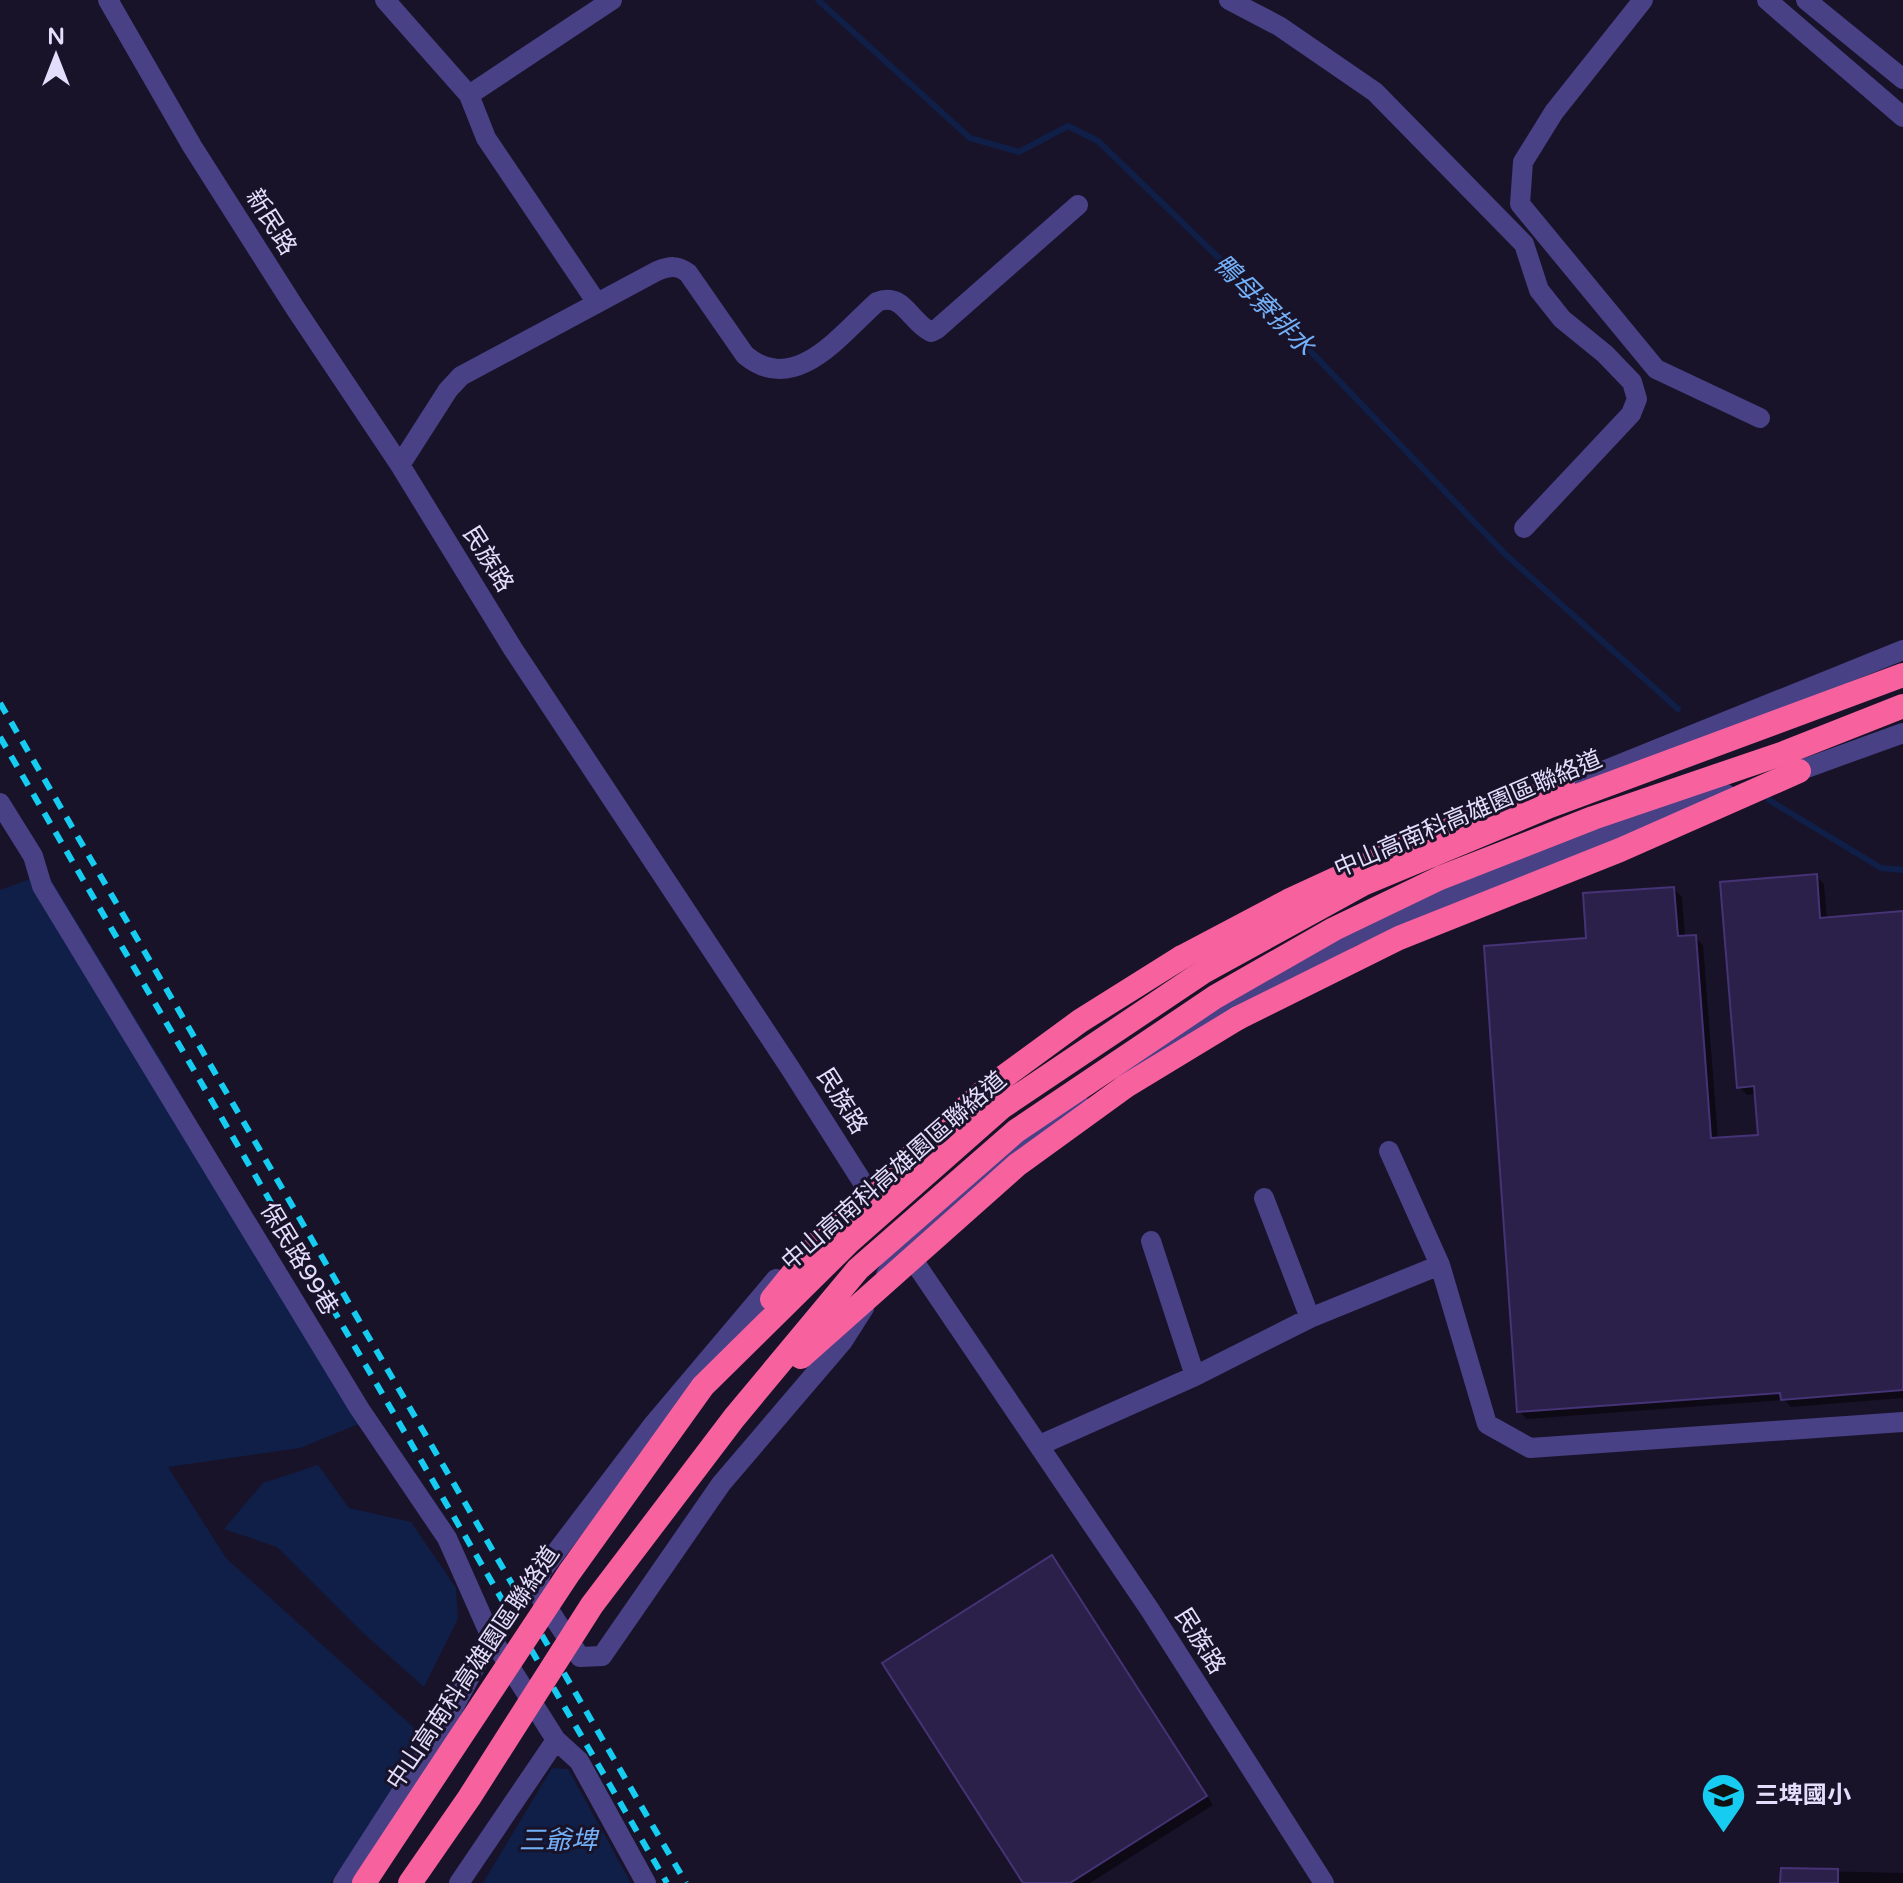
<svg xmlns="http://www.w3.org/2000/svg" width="1903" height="1883" viewBox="0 0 1903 1883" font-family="'Varela Round','Noto Sans TC',sans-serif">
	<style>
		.water { fill: #0f1f48 }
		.shadow { fill: #0007 }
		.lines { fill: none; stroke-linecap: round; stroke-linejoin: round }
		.stream { stroke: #0f1f48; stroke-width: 6 }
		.building { fill: #2b204a; stroke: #453375; stroke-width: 2 }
		.minor { stroke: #484186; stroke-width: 20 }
		.highway { stroke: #f6619e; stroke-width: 24 }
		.rail { stroke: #16ccf1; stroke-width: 6; stroke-dasharray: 12 10; stroke-linecap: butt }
		.highway-bridge { stroke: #f6619e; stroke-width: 24 }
		.labels { text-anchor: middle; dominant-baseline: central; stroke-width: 6; stroke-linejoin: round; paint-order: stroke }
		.street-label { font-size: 24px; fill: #e4defd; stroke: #19132a }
		.poi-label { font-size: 24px; font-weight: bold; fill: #e4defd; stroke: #19132a; text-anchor: start }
		.water-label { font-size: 26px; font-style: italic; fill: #73b0f7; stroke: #19132a }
	</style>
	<rect width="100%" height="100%" fill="#19132a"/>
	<path class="water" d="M47,873L173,1080L361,1423L300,1448L168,1467L226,1558L432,1744L330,1883H0V890Z
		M318,1465L349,1508L411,1522L456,1588L458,1619L424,1687L362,1632L277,1547L224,1529L263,1483Z
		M552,1768L568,1769L631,1883H483Z"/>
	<path class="shadow" d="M1816,876L1824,884L1827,920L1903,913V1398L1791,1407L1784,1400L1527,1419L1519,1411L1588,940L1674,889L1682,897L1685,937H1695L1703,945L1718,1139L1760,1136L1757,1094L1747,1095L1739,1087Z
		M1052,1558L1060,1566L1213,1805L1090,1883H1026Z
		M1783,1870L1903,1873V1883H1783Z"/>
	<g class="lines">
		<path class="stream" d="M818,0L970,138L1019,152L1068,126L1098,141L1251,289L1505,554L1678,709
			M1769,800L1881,868L1903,870"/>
	</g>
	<path class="building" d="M1817,874L1820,918L1903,911V1390L1781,1400L1780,1393L1517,1412L1484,946L1586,938L1583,893L1674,887L1678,936L1696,935L1711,1138L1758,1135L1754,1086L1737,1088L1720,882Z
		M1052,1555L1207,1796L1070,1883H1023L882,1663Z
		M1781,1868L1838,1869V1883H1780Z"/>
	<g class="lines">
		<path class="minor" d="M108,0L192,146L295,308L400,465L513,649L790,1068L877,1205
			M385,0L469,95L486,138L597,303
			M1229,0L1279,26L1375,92L1524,244L1539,290L1562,319L1605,354L1632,382L1637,399L1631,414L1524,528
			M1643,0L1554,112L1523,162L1520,204L1656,369L1760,418
			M1767,0L1903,117
			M1806,0L1903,79
			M469,95L612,0
			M400,465L448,390L461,376L657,271C670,266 677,265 688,273L745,355C795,397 841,334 877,302C903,291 910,322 931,332L937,329L1078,205
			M1787,775L1903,733
			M1551,792L1903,650
			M0,803L33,856L42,886L359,1408L447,1538L491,1637L556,1740L579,1761L646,1883
			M1123,1075L1266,985L1351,937L1441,898L1659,814L1726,794
			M1389,1151L1440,1265L1487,1424L1530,1448L1903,1422
			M1264,1198L1310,1318
			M1151,1241L1195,1376
			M903,1245L1150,1610L1324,1883
			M886,1275L904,1247L1011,1153L1080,1105
			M776,1279L652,1426L541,1572L537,1592L580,1657L602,1656L721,1484L843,1341L864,1308
			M1040,1445L1195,1376L1310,1318L1440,1265
			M343,1883L442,1729L491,1637
			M459,1883L556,1740"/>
		<path class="highway" d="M1182,957L1288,901L1403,848L1563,785
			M1238,1018L1399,938L1620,850L1799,771"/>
		<path class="rail" d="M0,703L686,1883
			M0,737L667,1883"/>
		<path class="highway-bridge" d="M772,1299L825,1234L983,1092L1080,1021L1182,957
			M801,1357L1017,1165L1126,1086L1238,1018
			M364,1883L569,1573L703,1386L850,1241L1002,1107L1203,972L1363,884L1550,806L1903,675
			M410,1883L469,1798L592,1605L734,1418L858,1269L1016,1131L1215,997L1334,929L1440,878L1593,818L1784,753L1903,706"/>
	</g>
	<defs>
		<symbol id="school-pin" viewBox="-11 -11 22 30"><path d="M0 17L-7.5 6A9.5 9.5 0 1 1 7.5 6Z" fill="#16ccf1" stroke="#19132a"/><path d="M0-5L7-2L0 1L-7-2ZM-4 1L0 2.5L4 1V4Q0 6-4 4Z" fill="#111"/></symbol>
	</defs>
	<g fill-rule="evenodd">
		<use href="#school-pin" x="1698" y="1770" width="51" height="69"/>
	</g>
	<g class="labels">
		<g class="street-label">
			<text transform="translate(271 222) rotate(58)">新民路</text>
			<text transform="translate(488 559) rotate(58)">民族路</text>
			<text transform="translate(1468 814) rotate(-23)">中山高南科高雄園區聯絡道</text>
			<text transform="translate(842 1101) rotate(58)">民族路</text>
			<text transform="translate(894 1171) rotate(-41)">中山高南科高雄園區聯絡道</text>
			<text transform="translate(299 1259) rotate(59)">保民路99巷</text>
			<text transform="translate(1200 1641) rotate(58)">民族路</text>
			<text transform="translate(473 1668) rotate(-56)">中山高南科高雄園區聯絡道</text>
		</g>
		<g class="poi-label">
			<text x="1755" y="1795">三埤國小</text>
		</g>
		<g class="water-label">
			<text transform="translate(1264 305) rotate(45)">鴨母寮排水</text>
			<text x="558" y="1840">三爺埤</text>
		</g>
	</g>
	<g transform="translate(56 56)" stroke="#19132a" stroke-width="6" paint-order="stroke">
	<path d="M0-6L14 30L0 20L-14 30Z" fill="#e4defd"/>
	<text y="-12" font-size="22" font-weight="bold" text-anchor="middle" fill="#e4defd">N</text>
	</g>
</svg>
